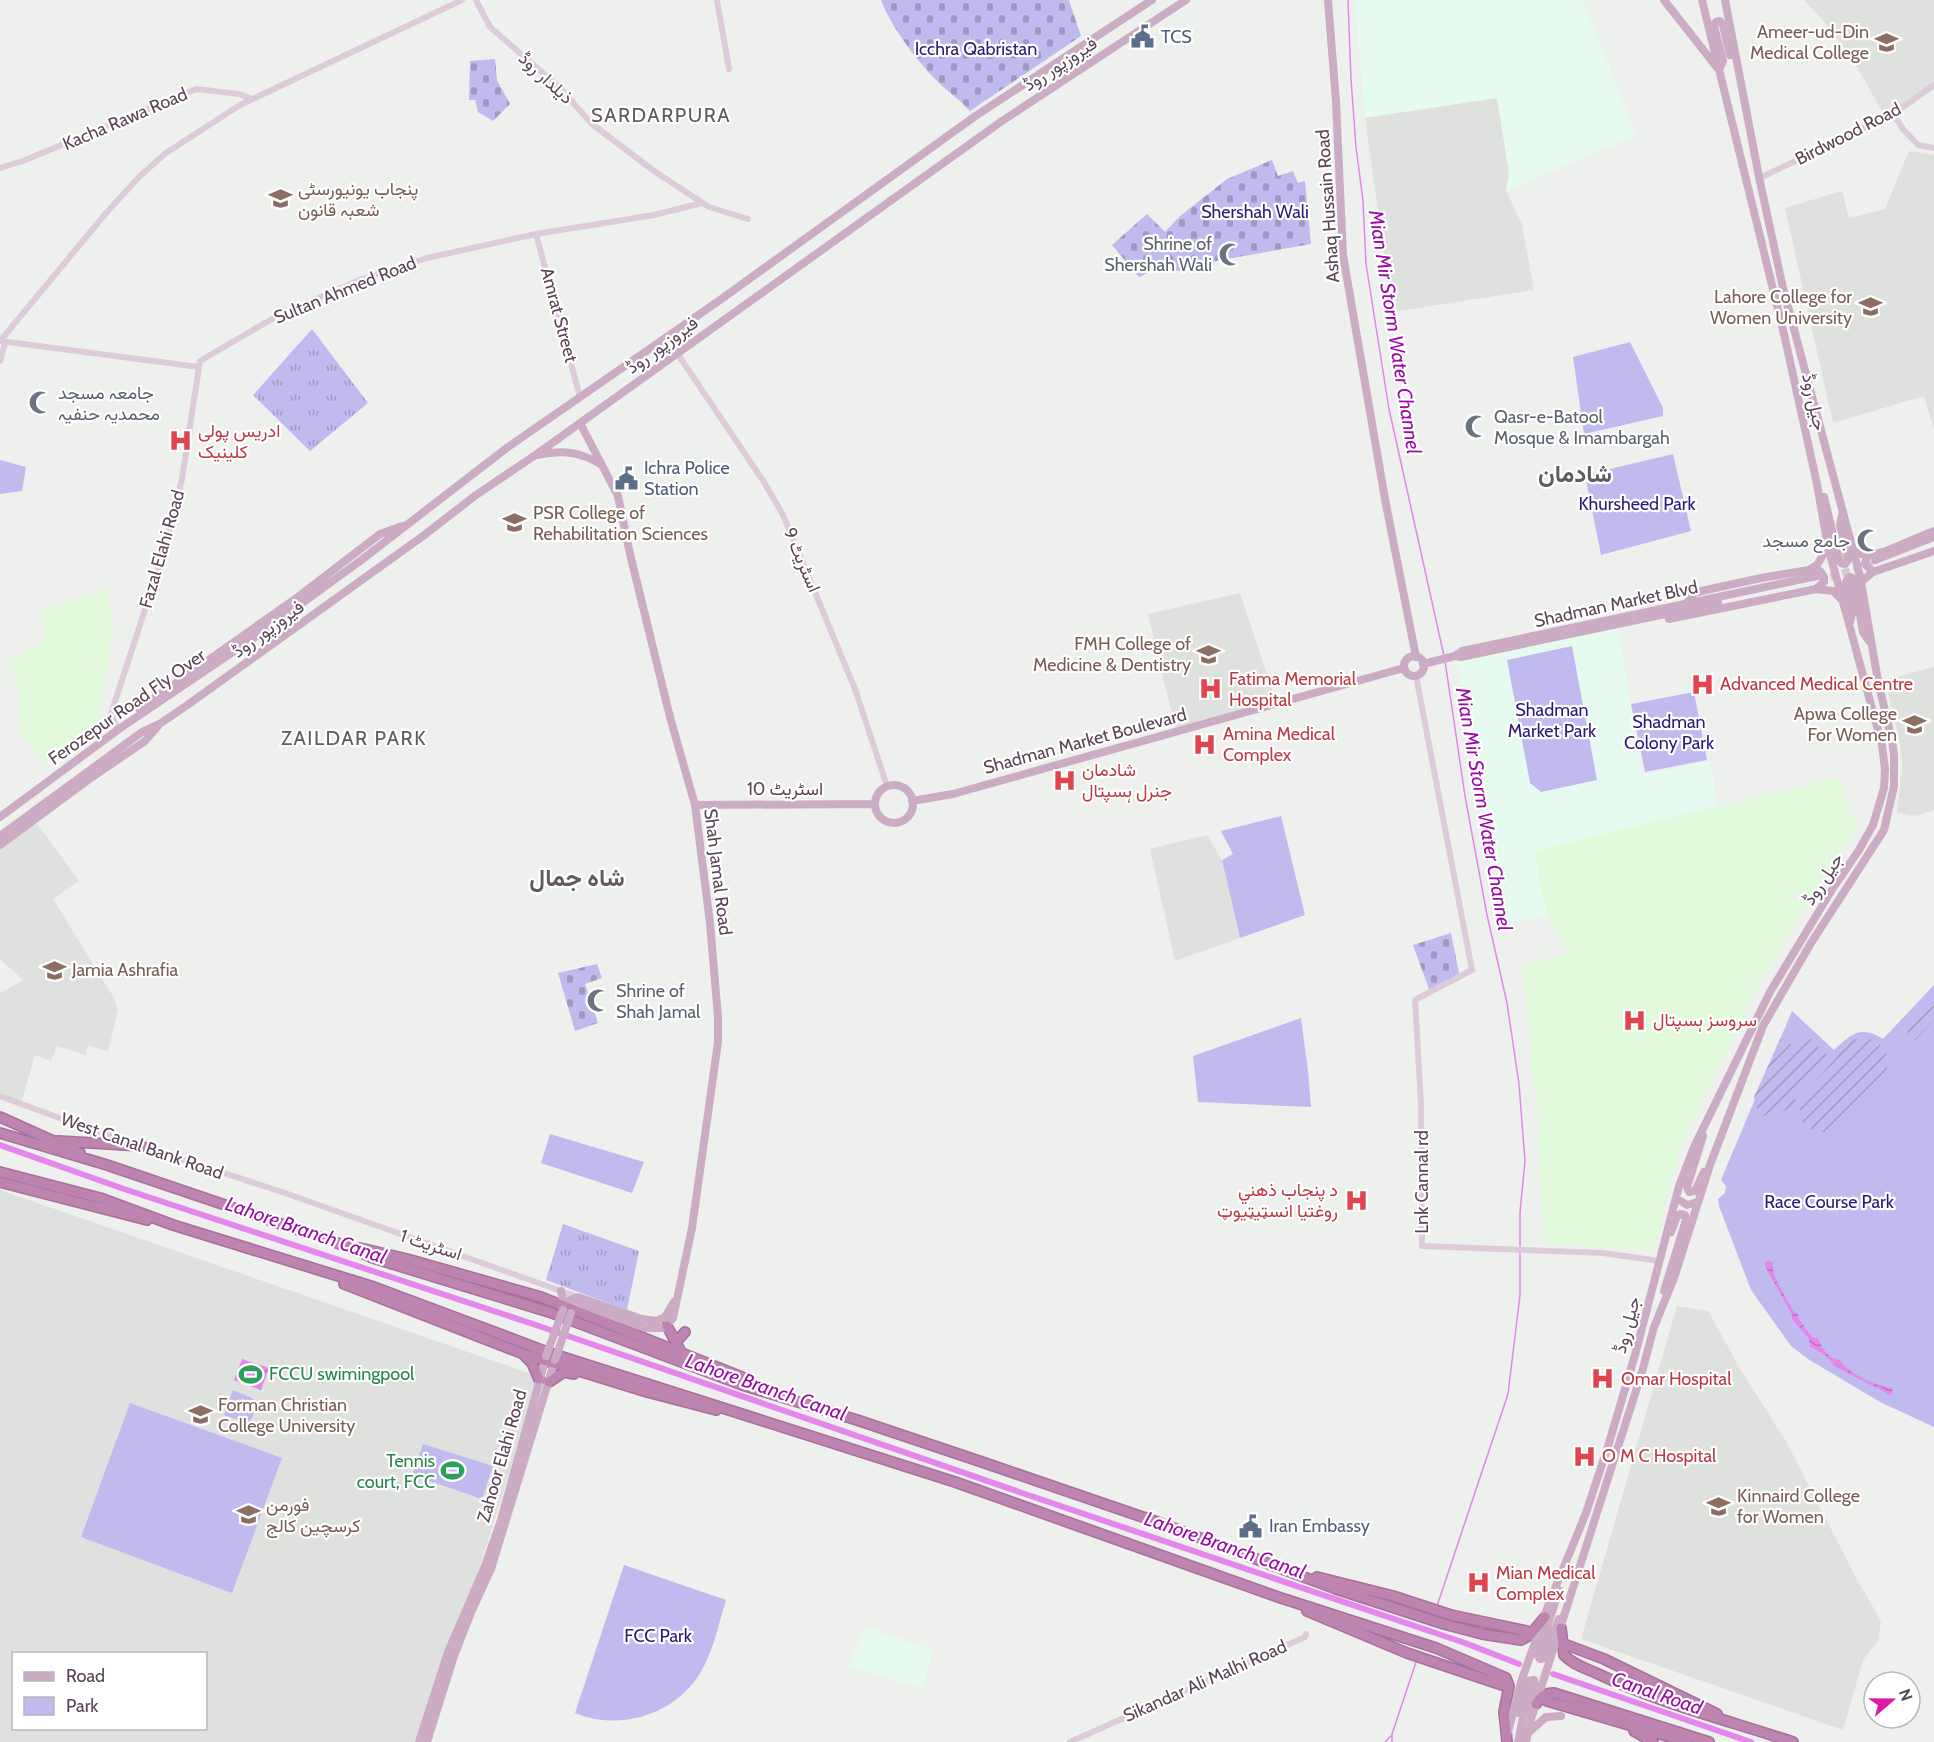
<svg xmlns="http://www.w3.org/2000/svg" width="1934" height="1742" viewBox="0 0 1934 1742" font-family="Cabin,Vazirmatn,sans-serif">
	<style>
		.commercial { fill: #e5fbef }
		.education { fill: #dfe1de; fill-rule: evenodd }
		.medical { fill: #e2fadc }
		.grass { fill: url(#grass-tufts) }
		.cemetery { fill: url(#cemetery-stones) }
		.park { fill: #c0baee }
		.garden { fill: url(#garden-furrows) }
		.water { fill: url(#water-waves) }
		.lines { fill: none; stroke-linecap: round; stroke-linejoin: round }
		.stream { stroke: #e487eb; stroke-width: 1.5 }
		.canal { stroke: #e487eb; stroke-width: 6 }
		.major-tunnel { stroke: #d0cecf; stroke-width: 8; stroke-dasharray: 8 4; stroke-linecap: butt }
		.highway-casing { stroke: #a8709a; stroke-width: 12 }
		.minor { stroke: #ddcbda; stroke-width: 6 }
		.major { stroke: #ccacc5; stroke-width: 8 }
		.highway { stroke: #bc84af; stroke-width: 9 }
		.major-bridge { stroke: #ccacc5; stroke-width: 8 }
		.labels { text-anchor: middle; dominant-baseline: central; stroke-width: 4.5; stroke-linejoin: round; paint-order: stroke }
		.education-label { font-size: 18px; fill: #785e54; stroke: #fff; text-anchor: start }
		.service-label { font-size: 18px; fill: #4e5e75; stroke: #fff; text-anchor: start }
		.park-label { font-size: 18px; fill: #2d177b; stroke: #fff }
		.street-label { font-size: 18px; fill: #5a4556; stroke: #fff }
		.worship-label { font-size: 18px; fill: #5b616d; stroke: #fff; text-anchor: start }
		.health-label { font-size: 18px; fill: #be3a42; stroke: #fff; text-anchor: start }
		.leisure-label { font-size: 18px; fill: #27864d; stroke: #fff; text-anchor: start }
		.neighbourhood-label { font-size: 20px; letter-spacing: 1.5px; fill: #625a60; stroke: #fff }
		.water-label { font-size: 20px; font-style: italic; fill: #9b0ca6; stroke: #fff }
		.district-label { font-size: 24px; font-weight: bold; fill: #625a60; stroke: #fff }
	</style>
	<defs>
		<pattern id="grass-tufts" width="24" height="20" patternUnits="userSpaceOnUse" patternTransform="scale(1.5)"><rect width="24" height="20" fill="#c0baee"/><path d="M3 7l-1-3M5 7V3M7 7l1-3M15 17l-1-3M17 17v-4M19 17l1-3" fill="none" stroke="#9f99c4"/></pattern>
		<pattern id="cemetery-stones" width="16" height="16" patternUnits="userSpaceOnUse" patternTransform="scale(1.5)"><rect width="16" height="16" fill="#c0baee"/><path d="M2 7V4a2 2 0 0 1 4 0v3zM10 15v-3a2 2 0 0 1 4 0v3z" fill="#9f99c4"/></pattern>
		<pattern id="garden-furrows" width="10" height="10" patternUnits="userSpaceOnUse" patternTransform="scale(1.5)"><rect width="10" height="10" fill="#c0baee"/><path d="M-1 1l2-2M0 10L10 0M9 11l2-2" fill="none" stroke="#9f99c4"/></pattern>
		<pattern id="water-waves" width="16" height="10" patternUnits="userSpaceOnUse" patternTransform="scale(1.5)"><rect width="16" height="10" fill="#e487eb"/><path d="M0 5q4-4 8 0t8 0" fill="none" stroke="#bc70c1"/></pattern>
	</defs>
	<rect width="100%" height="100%" fill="#eef0ed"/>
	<path class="commercial" d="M1355,0H1583L1636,135L1506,191L1509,174L1497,98L1365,118Z
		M1618,625L1642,775L1710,761L1718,806L1535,851L1540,886L1548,916L1512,923L1508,922L1484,809L1455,656Z
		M866,1627L933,1650L922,1688L848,1667Z"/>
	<path class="education" d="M1804,0H1934V85L1886,118L1853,60L1826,24Z
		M1497,98L1509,174L1506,191L1522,224L1534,290L1392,312L1365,118Z
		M1909,151L1934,155V430L1924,396L1833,423L1785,208L1842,191L1849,218L1885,209Z
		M1240,593L1276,701L1176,731L1148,614Z
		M1934,667V810L1916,816L1897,813L1902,767L1900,744L1885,680Z
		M36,822L79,881L53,899L114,998L118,1009L108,1052L88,1045L85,1055L57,1046L51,1061L35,1055L21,1104L0,1095V993L23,980L0,959V849Z
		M1207,835L1222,860L1240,938L1175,961L1150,849Z
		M0,1190L540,1377L424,1742H0ZM14,1654H206V1728H14Z
		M1677,1306L1708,1311L1741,1370L1787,1443L1852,1570L1881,1621L1878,1641L1863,1660L1843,1730L1581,1639Z"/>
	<path class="medical" d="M105,588L113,625L100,719L43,763L18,727L20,696L9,662L46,638L38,613Z
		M1838,777L1858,826L1816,889L1757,988L1699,1106L1677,1158L1654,1250L1543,1244L1537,1098L1530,1068L1531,1052L1522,964L1569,954L1548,916L1540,886L1535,851Z"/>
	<path class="grass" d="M312,329L368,403L310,451L253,395Z
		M563,1224L639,1251L627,1310L546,1280Z"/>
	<path class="cemetery" d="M881,0H1069L1081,36L970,111C958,98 948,92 936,80C917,61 890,25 881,0Z
		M495,59L497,80L510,104L493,121L478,112L475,100H469L470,61Z
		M1272,160L1278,176L1293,171L1298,183L1305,181L1311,244L1216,261L1196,270L1194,267L1172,272L1169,263L1139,277L1112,245L1147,214L1165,232L1179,217L1227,179Z
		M1451,933L1460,978L1430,992L1413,945Z
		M597,964L602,978L585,984L598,1023L575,1031L558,973Z"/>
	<path class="park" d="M1630,342L1663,408V416L1584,434L1573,357Z
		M1673,454L1691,531L1601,555L1585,475Z
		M0,460L26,467L22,491L0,494Z
		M1572,646L1597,780L1541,792L1530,783L1507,660Z
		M1694,692L1707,760L1645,772L1631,704Z
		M1281,816L1305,915L1240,938L1222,860L1233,854L1221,831Z
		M1934,985V1427L1880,1402L1808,1359L1791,1346L1751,1290L1719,1206L1718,1199L1725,1193L1726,1186L1721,1180L1792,1011L1834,1050C1851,1034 1861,1025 1883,1039Z
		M1301,1018L1308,1071L1311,1107L1198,1102L1193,1056Z
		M550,1134L644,1162L632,1193L541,1163Z
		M233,1390L258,1401L250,1424L224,1415Z
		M130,1403L282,1458L232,1593L81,1537Z
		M423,1444L493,1466L482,1499L412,1475Z
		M624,1565L726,1600C719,1622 714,1649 702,1670C677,1714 621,1732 575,1713Z"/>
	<path class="garden" d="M1934,993V1020L1915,1040L1902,1027Z
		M1806,1034L1830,1058L1796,1095L1794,1105L1786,1110L1759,1117L1754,1097L1780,1039L1798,1048Z
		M1860,1038L1873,1040L1883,1047L1888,1058L1887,1070L1835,1128L1824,1132L1810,1129L1801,1120L1799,1104L1802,1096L1851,1041Z"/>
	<path class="water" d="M1768,1260L1773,1263C1770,1275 1788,1301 1795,1313L1798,1314L1799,1319L1812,1337L1818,1338C1822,1348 1828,1359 1840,1360C1847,1373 1878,1387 1892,1388L1893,1391L1891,1395H1888L1885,1392L1834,1366C1831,1358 1818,1350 1810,1347L1809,1339L1792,1319V1315L1765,1266V1262Z
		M242,1359L269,1368L261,1390L234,1380Z"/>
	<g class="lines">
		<path class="stream" d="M1348,0L1351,79L1356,147L1363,201L1366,264L1389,409L1444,656
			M1445,661L1465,796L1487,915L1507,1003L1519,1084L1525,1161L1520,1212V1246
			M1437,1606L1508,1394L1520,1295V1251
			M1385,1742L1391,1736
			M1392,1742V1734L1416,1662"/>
		<path class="canal" d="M0,1145L124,1189L542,1327L1028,1495L1465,1643L1519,1664
			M1553,1674L1751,1742"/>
		<path class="major-tunnel" d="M1819,580L1876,564"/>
		<defs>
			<path id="highway" d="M0,1117L80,1153
				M0,1133L107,1165L346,1246L373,1258L549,1312L742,1385L857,1420L982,1462L1160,1523L1336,1589L1444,1624L1482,1634L1521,1640L1530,1635L1545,1617
				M58,1141L142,1146
				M0,1172L100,1198L173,1225L374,1287L550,1353L955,1482L1278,1597L1436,1648L1506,1678L1509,1686L1504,1712L1507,1741
				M0,1182L147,1220
				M360,1248L407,1259L541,1297L742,1377L754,1384
				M344,1284L521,1353L647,1392L716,1410
				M667,1326L681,1352
				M676,1342L685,1332
				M523,1354L532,1363L539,1379
				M549,1382L564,1372L574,1374
				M1317,1577L1393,1596L1451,1615L1527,1631
				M1307,1611L1407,1653L1502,1685
				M1561,1628L1564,1655C1572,1664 1585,1668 1596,1673C1659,1703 1727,1720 1793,1742
				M1567,1645L1604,1659L1717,1714
				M1547,1701L1687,1742
				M1536,1704C1541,1696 1545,1693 1554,1693L1709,1742
				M1634,1731L1653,1742"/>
		</defs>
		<use href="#highway" class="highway-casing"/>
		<path class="minor" d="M476,0L490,27L560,88L592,124L654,171L709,207L748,219
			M717,0L729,69
			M1893,114L1903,129L1918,145L1934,148
			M0,168L23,161L196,89L239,94L252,99
			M1759,177L1766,175L1893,114L1934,85
			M536,234L580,397
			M0,341L199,367L200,361L277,316L360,280L427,258L536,234L654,215L702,203
			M0,341L107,212L140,176L166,153L240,105L462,0
			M677,353L764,482L783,515L855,689L887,786
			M0,361L5,343
			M1416,676L1472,970L1415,1000L1421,1104L1422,1246L1603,1253L1659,1261
			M116,726L111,714L164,551L182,479L199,367
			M0,1096L84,1127L285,1193L578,1297
			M1070,1742L1305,1637L1306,1634"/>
		<path class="major" d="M1328,0L1336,102L1343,255L1385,499L1416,657
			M1664,0L1719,70L1723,61L1714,26L1716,22L1720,21L1723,25L1730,55
			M1066,61L1059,65L1058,69L1061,75L1070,72
			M537,455C563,450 579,451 602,465
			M1824,497L1839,559L1841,563L1845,564L1848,560L1840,525L1842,515
			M1854,551L1867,556L1886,551L1934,531
			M1867,556L1865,564L1873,572
			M1875,560L1934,537
			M1811,570L1820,571L1824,577V582L1816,589
			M1861,582L1873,572L1934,551
			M1686,604L1694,593L1706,590L1761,578L1809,570L1817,565L1828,547
			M1669,619L1816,589L1833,591L1841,599
			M1850,622L1852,614L1846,582L1849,577L1853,578L1854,581L1863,632L1869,641
			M1455,656L1461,657L1718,603
			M1404 666a10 10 0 1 1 20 0a10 10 0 1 1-20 0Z
			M1423,664L1455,656L1462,651L1817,576
			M139,709L298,597L380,534L402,526
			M875 804a19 19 0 1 1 38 0a19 19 0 1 1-38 0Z
			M912,801L953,794L1404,668
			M695,805L875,804
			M0,817L119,729L261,633L360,561L508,447L720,300L974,117L1152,0
			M0,836L142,732L161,723L186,706L423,536L476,495L534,456L1002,121L1186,0
			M0,845L88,780L145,741L158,726
			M1703,1136L1687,1187L1689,1192L1695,1191L1704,1172
			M1676,1198L1687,1205L1698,1202
			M561,1291L564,1306
			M1664,1291L1686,1220L1685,1215L1680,1214L1677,1216L1671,1232
			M563,1310L567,1301L578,1297L642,1319L656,1321L665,1317L674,1302
			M571,1313L575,1305L580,1304L645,1328H665L673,1318L692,1228L718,1042V1017L710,923L695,805L670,717L630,554L618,496L580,423
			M1559,1590L1538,1656L1540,1659L1544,1658L1559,1619
			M1517,1713L1528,1681L1534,1680L1535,1686L1523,1717L1518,1742
			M1508,1732L1521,1682L1549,1603L1586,1513L1609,1443L1635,1355L1679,1186L1694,1147L1770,992L1833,888L1859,850L1873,825L1884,788L1885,769L1882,745L1828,547L1817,484L1784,334L1702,0
			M1528,1733L1546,1717L1561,1716
			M419,1742L448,1652L485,1566L501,1520L546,1357
			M427,1742L454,1656L472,1610L491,1569L555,1360
			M1526,1742L1531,1719L1642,1372L1654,1327L1674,1278L1710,1165L1763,1026L1811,943L1884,830L1894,786V755L1892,741L1878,681L1860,576L1783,288L1759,177L1725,0"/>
		<use href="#highway" class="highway"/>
		<path class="major-bridge" d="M546,1356L563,1310
			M555,1360L571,1313"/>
	</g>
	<defs>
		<symbol id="civic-bare" viewBox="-9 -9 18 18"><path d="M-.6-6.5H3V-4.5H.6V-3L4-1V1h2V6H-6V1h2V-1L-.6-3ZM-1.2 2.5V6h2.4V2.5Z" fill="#5c6f8a" stroke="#fff" stroke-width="2.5" paint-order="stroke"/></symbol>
		<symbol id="university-bare" viewBox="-9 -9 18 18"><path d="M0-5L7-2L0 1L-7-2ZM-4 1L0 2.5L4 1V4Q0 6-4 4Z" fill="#8d6e63" stroke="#fff" stroke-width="2.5" paint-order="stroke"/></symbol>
		<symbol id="mosque-bare" viewBox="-9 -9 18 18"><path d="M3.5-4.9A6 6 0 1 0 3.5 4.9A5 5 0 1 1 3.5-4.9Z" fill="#6b7280" stroke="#fff" stroke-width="2.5" paint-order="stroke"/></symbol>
		<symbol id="hospital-bare" viewBox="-9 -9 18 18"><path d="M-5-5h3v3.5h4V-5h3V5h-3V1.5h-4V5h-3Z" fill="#e0444e" stroke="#fff" stroke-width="2.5" paint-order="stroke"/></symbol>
		<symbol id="stadium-bare" viewBox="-9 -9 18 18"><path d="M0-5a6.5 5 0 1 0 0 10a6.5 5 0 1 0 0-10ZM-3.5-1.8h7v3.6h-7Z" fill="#2e9e5b" stroke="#fff" stroke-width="2.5" paint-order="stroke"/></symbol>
	</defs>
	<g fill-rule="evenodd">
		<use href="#civic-bare" x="1126" y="20" width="33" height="33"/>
		<use href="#university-bare" x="1870" y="26" width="33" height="33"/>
		<use href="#university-bare" x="264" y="182" width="33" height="33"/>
		<use href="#mosque-bare" x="1214" y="238" width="33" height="33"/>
		<use href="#university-bare" x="1854" y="290" width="33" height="33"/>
		<use href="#mosque-bare" x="24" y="386" width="33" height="33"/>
		<use href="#mosque-bare" x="1460" y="410" width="33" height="33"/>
		<use href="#hospital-bare" x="164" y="424" width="33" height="33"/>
		<use href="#civic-bare" x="610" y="462" width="33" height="33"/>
		<use href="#university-bare" x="498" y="506" width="33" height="33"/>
		<use href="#mosque-bare" x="1852" y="524" width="33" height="33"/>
		<use href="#university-bare" x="1192" y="638" width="33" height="33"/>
		<use href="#hospital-bare" x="1686" y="668" width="33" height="33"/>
		<use href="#hospital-bare" x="1194" y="672" width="33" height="33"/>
		<use href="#university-bare" x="1898" y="708" width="33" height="33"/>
		<use href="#hospital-bare" x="1188" y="728" width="33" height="33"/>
		<use href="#hospital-bare" x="1048" y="764" width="33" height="33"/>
		<use href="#university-bare" x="38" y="954" width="33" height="33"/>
		<use href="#mosque-bare" x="582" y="984" width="33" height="33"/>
		<use href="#hospital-bare" x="1618" y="1004" width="33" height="33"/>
		<use href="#hospital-bare" x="1340" y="1184" width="33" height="33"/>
		<use href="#stadium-bare" x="234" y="1358" width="33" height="33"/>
		<use href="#hospital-bare" x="1586" y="1362" width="33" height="33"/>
		<use href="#university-bare" x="184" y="1398" width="33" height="33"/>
		<use href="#hospital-bare" x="1568" y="1440" width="33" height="33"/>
		<use href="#stadium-bare" x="436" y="1454" width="33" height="33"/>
		<use href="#university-bare" x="1702" y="1490" width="33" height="33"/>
		<use href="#university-bare" x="232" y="1498" width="33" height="33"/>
		<use href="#civic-bare" x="1234" y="1510" width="33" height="33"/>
		<use href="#hospital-bare" x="1462" y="1566" width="33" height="33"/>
	</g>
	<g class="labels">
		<g class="education-label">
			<text x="1869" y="32" text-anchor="end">Ameer-ud-Din<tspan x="1869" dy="21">Medical College</tspan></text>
			<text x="298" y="189">پنجاب یونیورسٹی<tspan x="298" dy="21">شعبہ قانون</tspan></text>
			<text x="1852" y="297" text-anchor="end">Lahore College for<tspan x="1852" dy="21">Women University</tspan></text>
			<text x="533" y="513">PSR College of<tspan x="533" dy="21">Rehabilitation Sciences</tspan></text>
			<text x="1191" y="644" text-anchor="end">FMH College of<tspan x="1191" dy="21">Medicine &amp; Dentistry</tspan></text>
			<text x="1897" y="714" text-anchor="end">Apwa College<tspan x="1897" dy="21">For Women</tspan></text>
			<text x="72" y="970">Jamia Ashrafia</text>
			<text x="218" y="1405">Forman Christian<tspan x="218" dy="21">College University</tspan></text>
			<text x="1737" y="1496">Kinnaird College<tspan x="1737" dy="21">for Women</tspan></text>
			<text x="266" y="1505">فورمن<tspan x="266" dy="21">کرسچین کالج</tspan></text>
		</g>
		<g class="service-label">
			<text x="1161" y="37">TCS</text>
			<text x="644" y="468">Ichra Police<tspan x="644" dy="21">Station</tspan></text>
			<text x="1269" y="1526">Iran Embassy</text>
		</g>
		<g class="park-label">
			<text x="976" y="49">Icchra Qabristan</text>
			<text x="1255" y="212">Shershah Wali</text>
			<text x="1637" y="504">Khursheed Park</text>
			<text x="1552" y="710">Shadman<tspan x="1552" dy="21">Market Park</tspan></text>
			<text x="1669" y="722">Shadman<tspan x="1669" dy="21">Colony Park</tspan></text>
			<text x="1829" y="1202">Race Course Park</text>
			<text x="658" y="1636">FCC Park</text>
		</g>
		<g class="street-label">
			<text transform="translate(1060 64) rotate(-33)">فیروزپور روڈ</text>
			<text transform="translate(546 78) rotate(43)">ذیلدار روڈ</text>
			<text transform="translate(125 119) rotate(-23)">Kacha Rawa Road</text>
			<text transform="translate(1848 134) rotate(-27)">Birdwood Road</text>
			<text transform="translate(1328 206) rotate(-94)">Ashaq Hussain Road</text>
			<text transform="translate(345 290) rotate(-22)">Sultan Ahmed Road</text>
			<text transform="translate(559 315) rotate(75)">Amrat Street</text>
			<text transform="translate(662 345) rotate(-36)">فیروزپور روڈ</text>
			<text transform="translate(1814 402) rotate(78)">جیل روڈ</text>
			<text transform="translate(162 549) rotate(-74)">Fazal Elahi Road</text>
			<text transform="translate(802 560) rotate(67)">اسٹریٹ 9</text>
			<text transform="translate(1616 604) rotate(-12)">Shadman Market Blvd</text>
			<text transform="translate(268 629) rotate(-36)">فیروزپور روڈ</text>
			<text transform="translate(127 707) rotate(-35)">Ferozepur Road Fly Over</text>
			<text transform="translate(1085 741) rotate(-15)">Shadman Market Boulevard</text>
			<text x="785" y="789">اسٹریٹ 10</text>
			<text transform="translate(718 872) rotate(83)">Shah Jamal Road</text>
			<text transform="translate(1823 879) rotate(-57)">جیل روڈ</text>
			<text transform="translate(142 1146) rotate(19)">West Canal Bank Road</text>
			<text transform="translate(1422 1182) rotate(-90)">Lnk Cannal rd</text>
			<text transform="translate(431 1245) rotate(18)">اسٹریٹ 1</text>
			<text transform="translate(1627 1325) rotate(-75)">جیل روڈ</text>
			<text transform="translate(502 1456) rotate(-74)">Zahoor Elahi Road</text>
			<text transform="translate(1205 1681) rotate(-24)">Sikandar Ali Malhi Road</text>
		</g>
		<g class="worship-label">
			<text x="1212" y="244" text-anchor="end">Shrine of<tspan x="1212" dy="21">Shershah Wali</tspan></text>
			<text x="58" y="393">جامعہ مسجد<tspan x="58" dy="21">محمدیہ حنفیہ</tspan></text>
			<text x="1494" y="417">Qasr-e-Batool<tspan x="1494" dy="21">Mosque &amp; Imambargah</tspan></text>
			<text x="1850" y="541" text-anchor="end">جامع مسجد</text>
			<text x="616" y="991">Shrine of<tspan x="616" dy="21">Shah Jamal</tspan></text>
		</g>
		<g class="health-label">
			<text x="198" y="431">ادریس پولی<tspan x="198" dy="21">کلینیک</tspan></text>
			<text x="1229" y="679">Fatima Memorial<tspan x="1229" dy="21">Hospital</tspan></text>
			<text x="1720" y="684">Advanced Medical Centre</text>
			<text x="1223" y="734">Amina Medical<tspan x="1223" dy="21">Complex</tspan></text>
			<text x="1082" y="770">شادمان<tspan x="1082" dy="21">جنرل ہسپتال</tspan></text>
			<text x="1653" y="1020">سروسز ہسپتال</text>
			<text x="1338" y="1190" text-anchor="end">د پنجاب ذهني<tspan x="1338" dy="21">روغتیا انسټیټیوټ</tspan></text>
			<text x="1621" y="1379">Omar Hospital</text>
			<text x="1602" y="1456">O M C Hospital</text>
			<text x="1496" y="1573">Mian Medical<tspan x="1496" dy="21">Complex</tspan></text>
		</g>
		<g class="leisure-label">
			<text x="269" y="1374">FCCU swimingpool</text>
			<text x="435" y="1461" text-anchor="end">Tennis<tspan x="435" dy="21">court, FCC</tspan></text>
		</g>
		<g class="neighbourhood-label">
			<text x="661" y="115">SARDARPURA</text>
			<text x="354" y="738">ZAILDAR PARK</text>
		</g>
		<g class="water-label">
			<text transform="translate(1395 332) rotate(81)">Mian Mir Storm Water Channel</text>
			<text transform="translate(1484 809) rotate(80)">Mian Mir Storm Water Channel</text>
			<text transform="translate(306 1230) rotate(19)">Lahore Branch Canal</text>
			<text transform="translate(766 1387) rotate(19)">Lahore Branch Canal</text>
			<text transform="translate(1225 1545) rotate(19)">Lahore Branch Canal</text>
			<text transform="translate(1657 1693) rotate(19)">Canal Road</text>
		</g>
		<g class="district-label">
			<text x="1575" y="473">شادمان</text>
			<text x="577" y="877">شاہ جمال</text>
		</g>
	</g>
	<rect x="12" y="1652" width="195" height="78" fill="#ffffff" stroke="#bdb5bb" stroke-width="1.5"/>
	<rect x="24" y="1672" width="30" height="9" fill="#ccacc5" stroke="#bdb5bb" stroke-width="1.5"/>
	<text x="66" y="1682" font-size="18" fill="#5a4556">Road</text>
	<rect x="24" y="1697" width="30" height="18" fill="#c0baee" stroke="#bdb5bb" stroke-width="1.5"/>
	<text x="66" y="1712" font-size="18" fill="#5a4556">Park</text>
	<g transform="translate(1892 1700) rotate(70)"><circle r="28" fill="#ffffff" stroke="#bdb5bb" stroke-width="1.5"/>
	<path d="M0-4.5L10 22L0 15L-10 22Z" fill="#dd19a6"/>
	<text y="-9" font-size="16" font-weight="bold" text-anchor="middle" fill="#5a4556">N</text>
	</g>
</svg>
